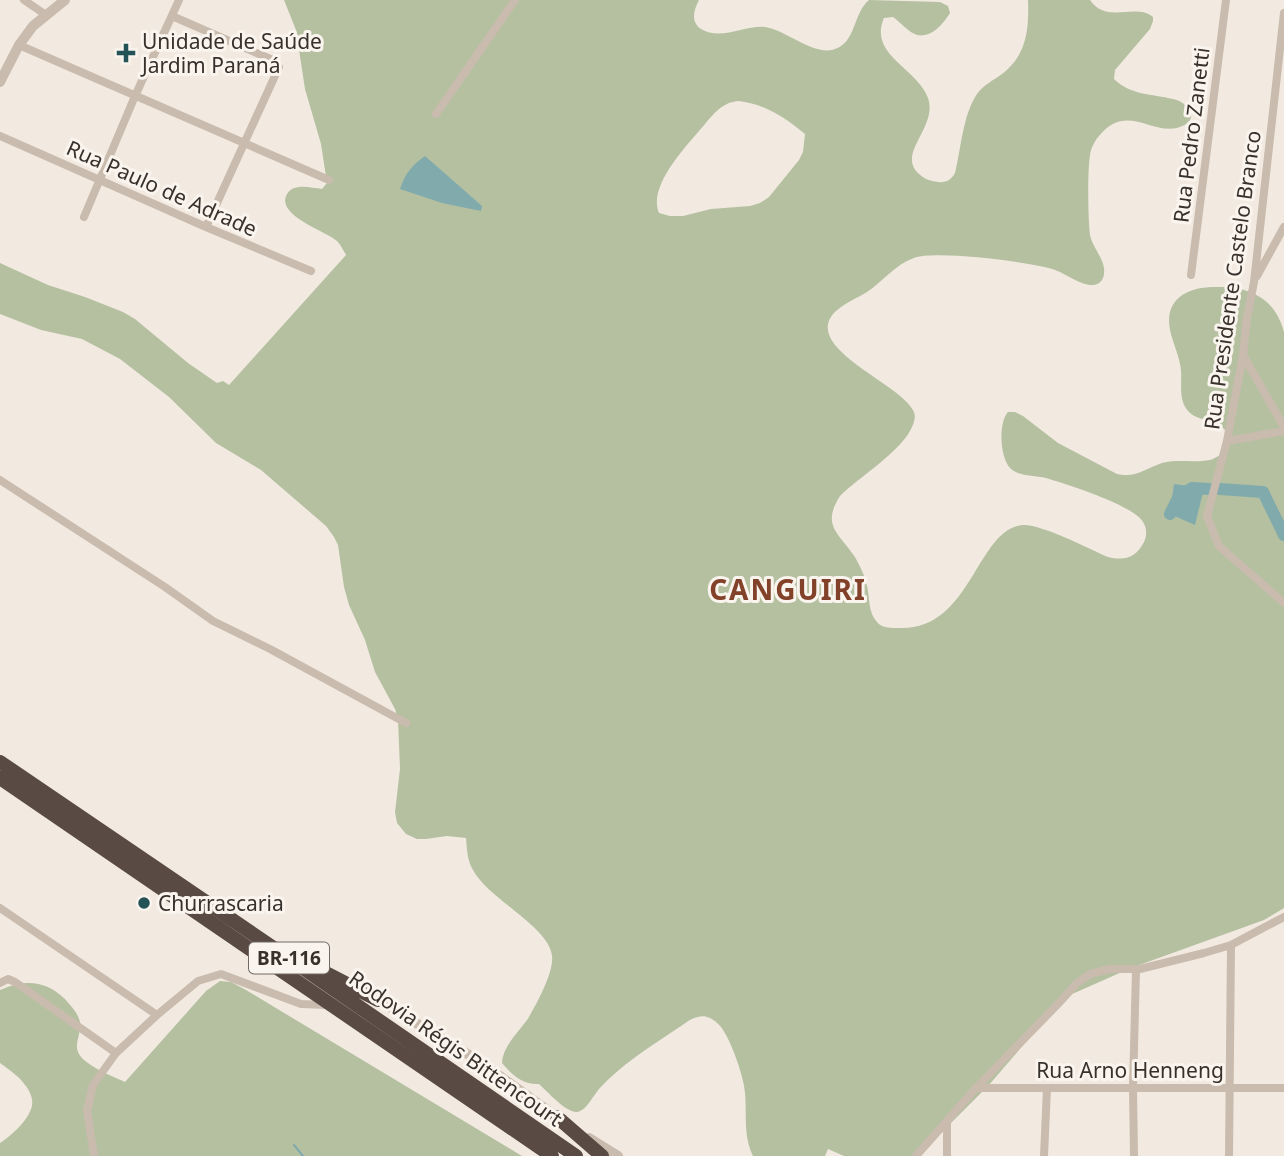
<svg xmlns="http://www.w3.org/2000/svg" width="1284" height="1156" viewBox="0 0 1284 1156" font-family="'Noto Sans',sans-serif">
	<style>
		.green { fill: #b5c0a1; fill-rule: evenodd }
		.water { fill: #81aaad }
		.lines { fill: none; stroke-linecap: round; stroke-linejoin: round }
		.stream { stroke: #81aaad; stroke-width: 2 }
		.river { stroke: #81aaad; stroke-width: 12 }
		.minor { stroke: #c9bbad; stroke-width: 8 }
		.tertiary { stroke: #c9bbad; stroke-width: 10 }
		.motorway { stroke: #594a43; stroke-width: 14 }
		.poi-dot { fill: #235257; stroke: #f9f4ed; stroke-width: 2.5 }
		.labels { text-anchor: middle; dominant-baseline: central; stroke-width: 6; stroke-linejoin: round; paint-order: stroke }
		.shield { fill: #f9f4ed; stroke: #726b65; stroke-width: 2 }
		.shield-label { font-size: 19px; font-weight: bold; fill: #38302b }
		.poi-label { font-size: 21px; fill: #38302b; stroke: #f9f4ed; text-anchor: start }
		.street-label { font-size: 21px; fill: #38302b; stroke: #f9f4ed }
		.district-label { font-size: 28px; font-weight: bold; letter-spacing: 2px; fill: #824129; stroke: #f9f4ed }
	</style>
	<rect width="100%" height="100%" fill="#f2eae1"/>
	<path class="green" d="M284,0H699C694,10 690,21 701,29C720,41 746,25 765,27C786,30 811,54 832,50C857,44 852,14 869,0L940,2L948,6L950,13C943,24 932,38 917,35C908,32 900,22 893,17L884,18C868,55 917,68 928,98C938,127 897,153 918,173C924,179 930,181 938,182C946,183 951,180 955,173C961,149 963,114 977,94C983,85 994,80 1002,74C1027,55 1029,29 1028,0H1090C1107,25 1135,2 1153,17V21L1150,29L1115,70L1114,79C1130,95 1152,94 1173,99C1191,103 1201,122 1177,128C1150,134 1126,103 1099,136C1095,140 1093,145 1091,150C1087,165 1088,219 1090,235C1092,245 1100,254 1103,264C1105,270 1105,279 1099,283C1088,291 1067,274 1055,270C1033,262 935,250 914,258C896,264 883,281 867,292C857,298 845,303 836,311C798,347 903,384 914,412C916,417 914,422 912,427C903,450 858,478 840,496C821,526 839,533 855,557C860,566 865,576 867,586C870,598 868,613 877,622C882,629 894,628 902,628C972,628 977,528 1023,525C1041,524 1090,549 1108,557C1124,561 1136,558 1144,542C1147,536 1147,528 1143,522C1133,505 1066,484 1046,478C1034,475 1019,477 1010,468C1000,457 998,423 1008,412H1015L1023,416L1058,443L1117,474C1137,478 1144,469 1162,463C1178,459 1194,463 1210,460C1216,458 1224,454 1226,447C1235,418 1200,424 1189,412C1178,401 1182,384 1181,371C1180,357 1173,344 1170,330C1164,299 1187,287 1215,287C1248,286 1275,297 1284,332V908L1264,920L1131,968L1070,995L1050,1014L988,1086L918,1156H844L828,1149L825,1156H753C743,1135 747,1115 745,1093C744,1077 731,1040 721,1027C716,1021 707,1014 698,1017C690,1018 682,1026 675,1030C648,1048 621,1065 599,1089C593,1096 586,1111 577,1112C566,1113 547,1091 539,1084C523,1085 512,1075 502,1063C503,1045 520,1031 529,1017C537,1003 554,972 552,956C549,926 488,899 473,870C467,860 467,849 466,838L447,836L426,839H417L406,834L397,823L395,812L400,769L398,719L395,709L375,672L365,640L349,605L344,587L338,545L334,537L326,526L261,470L216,443L169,397L120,359L82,339L41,330L0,314V263L48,285L85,297L123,312L135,319L188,363L217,383L223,381L229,385L346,255C343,250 341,245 337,241C325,231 278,216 286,196C292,182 311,188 322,189L327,183L321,144L305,89L296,30ZM738,101C765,104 784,117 805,134L803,152L799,160L769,197L760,203L750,206L711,209L683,216H670L659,213C648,187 683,150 699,131C707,122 716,109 727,104C730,102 734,102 738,101Z
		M220,981L231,982L246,990L522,1156H0V1143C11,1136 35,1115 32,1100C32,1096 28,1088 25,1085C19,1076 8,1069 0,1063V990C25,979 45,980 65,999C71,1006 78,1013 80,1022C82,1033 73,1044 79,1054C86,1066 112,1076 125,1082L206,991Z"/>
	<path class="water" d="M425,156L482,206L481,211L442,203L400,189C405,174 412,165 425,156Z
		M1174,484L1204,488L1195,525L1170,514Z"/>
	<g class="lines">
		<path class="stream" d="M294,1145L303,1156"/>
		<path class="river" d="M1220,489L1263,492L1284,535
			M1170,514L1179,496L1192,488L1209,489"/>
		<path class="minor" d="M24,0L46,15
			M1284,13L1254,282L1247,318L1243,355L1227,441L1207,516L1219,546L1284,603
			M172,16L275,61L279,67L206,227
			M19,45L329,180
			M436,114L515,0
			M0,136L206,227L311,271
			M84,217L135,96L179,0
			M1191,275L1226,0
			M1257,276L1284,227
			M1243,355L1284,427
			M1227,441L1284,431
			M0,480L165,587L213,621L270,649L406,723
			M0,908L157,1015
			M0,983L8,979L15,982L116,1053
			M976,1088H1284
			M94,1156L87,1111L93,1085L116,1053L157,1015L198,981L221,974L301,1004L328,1005
			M916,1156L976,1088L1058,1004L1077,983L1090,974L1110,969H1140L1204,953L1231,945L1284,917
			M947,1156V1122
			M1044,1156L1047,1088
			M1134,1156L1133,1088L1136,969
			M1229,1156L1231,945"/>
		<path class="tertiary" d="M0,82L19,45L33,26L65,0
			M378,1000L479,1061L561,1120
			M589,1138L618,1156"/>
		<path class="motorway" d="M0,762L281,953L576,1156
			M0,778L552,1156
			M320,970L378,1000
			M557,1117L602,1156"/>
	</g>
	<g class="poi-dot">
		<path d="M122.5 42.5h7v7h7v7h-7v7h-7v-7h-7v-7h7z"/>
		<circle cx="144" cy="903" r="7"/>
	</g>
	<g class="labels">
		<rect class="shield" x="249" y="942.5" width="80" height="31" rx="5"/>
		<g class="shield-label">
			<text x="289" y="958">BR-116</text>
		</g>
		<g class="poi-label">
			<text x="142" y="41">Unidade de Saúde<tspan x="142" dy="24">Jardim Paraná</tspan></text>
			<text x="158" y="903">Churrascaria</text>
		</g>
		<g class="street-label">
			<text transform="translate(1191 135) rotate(-83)">Rua Pedro Zanetti</text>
			<text transform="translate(162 188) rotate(24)">Rua Paulo de Adrade</text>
			<text transform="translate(1232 280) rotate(-82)">Rua Presidente Castelo Branco</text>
			<text transform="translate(456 1048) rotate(35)">Rodovia Régis Bittencourt</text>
			<text x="1130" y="1070">Rua Arno Henneng</text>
		</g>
		<g class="district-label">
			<text x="788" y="589">CANGUIRI</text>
		</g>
	</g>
</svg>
